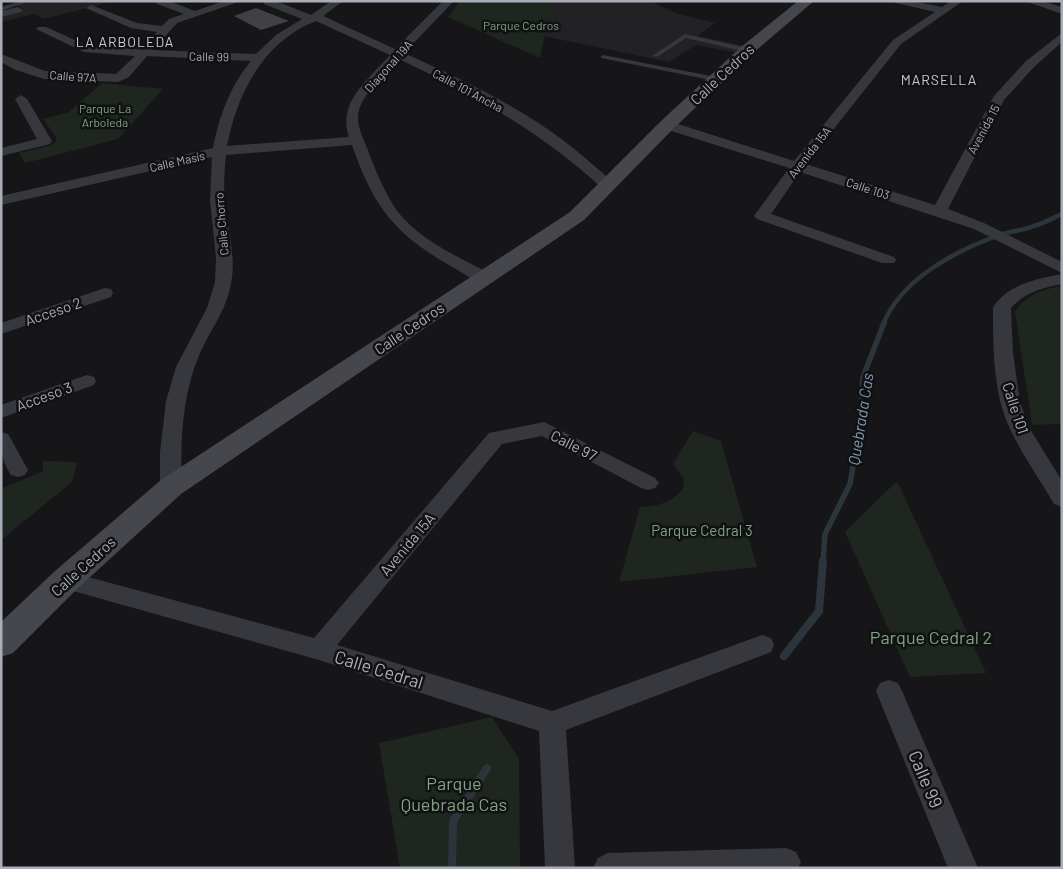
<svg xmlns="http://www.w3.org/2000/svg" width="1063" height="869" viewBox="0 0 1063 869" font-family="Barlow,sans-serif">
	<style>
		.built { fill: #222225 }
		.green { fill: #1e261f }
		.lines { fill: none; stroke-linecap: round; stroke-linejoin: round }
		.stream-far2 { stroke: #2c353c; stroke-width: 4.5 }
		.stream-far1 { stroke: #2c353c; stroke-width: 5.5 }
		.stream { stroke: #2c353c; stroke-width: 8 }
		.building { fill: #404145 }
		.lane { fill: #37383d; fill-rule: evenodd }
		.street { fill: #37383d; fill-rule: evenodd }
		.secondary { fill: #45474d; fill-rule: evenodd }
		.labels { text-anchor: middle; dominant-baseline: central; stroke-width: 5; stroke-linejoin: round; paint-order: stroke }
		.far-park-label { font-size: 12px; fill: #7fa381; stroke: #111113 }
		.far-street-label { font-size: 12px; fill: #a8adb8; stroke: #111113 }
		.far-neighbourhood-label { font-size: 14px; letter-spacing: 1px; fill: #c9ccd4; stroke: #111113 }
		.street-label { font-size: 15px; fill: #a8adb8; stroke: #111113 }
		.park-label { font-size: 15px; fill: #7fa381; stroke: #111113 }
		.water-label { font-size: 16px; font-style: italic; fill: #7f9bb3; stroke: #111113 }
		.near-park-label { font-size: 18px; fill: #7fa381; stroke: #111113 }
		.near-street-label { font-size: 18px; fill: #a8adb8; stroke: #111113 }
	</style>
	<rect width="100%" height="100%" fill="#161618"/>
	<path class="built" d="M31,1H108L110,2L44,19L34,14L1,22V17L24,10L17,5Z
		M552,1H651L675,13L715,23L698,36L745,46L738,53L696,45L669,62L543,36Z"/>
	<path class="green" d="M460,1H552L540,58L448,17Z
		M102,83L163,89L118,139L25,163L19,153L52,145L56,141V137L43,119L69,112Z
		M1062,286V424L1032,425L1015,311C1029,294 1040,290 1062,286Z
		M693,431L721,441L757,567L619,582L640,507C658,506 673,503 684,487L683,478L673,464Z
		M43,461L77,462L72,482L1,540V489L43,471Z
		M897,481L986,673L910,677L845,532Z
		M492,717L519,759L520,868H400L379,743Z"/>
	<g class="lines">
		<path class="stream-far2" d="M883,325C900,280 955,251 997,236C1009,231 1022,231 1034,226C1044,223 1053,218 1062,214"/>
		<path class="stream-far1" d="M823,562L825,534L850,484L860,426L863,377L884,323"/>
		<path class="stream" d="M784,656L819,611L823,561
			M452,868L453,821L487,768"/>
	</g>
	<path class="building" d="M256,8L289,21L261,30L234,16Z"/>
	<g class="lines">
		<path class="lane" d="M22,1H30L1,11V7Z
			M685,34L747,48L750,50L747,52L686,38L657,57L652,56Z
			M603,55L716,77L719,79L716,81L601,58V56Z"/>
		<path class="street" d="M156,1H169L195,11L224,1H241L177,23L153,50L256,54L276,35L302,19L264,4L263,1H276L311,15L331,1H343L323,16L395,49L443,1H454L404,53C470,83 538,115 592,164C599,170 609,177 614,185L612,188H602C541,132 473,94 399,59C386,74 365,91 359,110C355,123 363,138 368,150C373,166 388,199 398,212C420,240 458,257 489,273L491,277L489,281C476,284 465,274 454,268C396,235 374,209 352,145L226,155C224,174 223,193 226,212C229,235 236,260 231,283C227,309 211,329 200,353C182,395 180,441 182,487L178,492L171,494L164,492L160,487V452L166,401L176,367L207,308L215,282L216,258L210,200L212,157L1,205V196L213,148C219,117 230,86 251,61L147,56L129,77L118,82L44,79L16,70L1,62V54L45,71L116,74L135,56L84,52L36,29L38,27H46L90,47L141,49L157,32L131,28L86,8L91,5L137,23L162,26L169,19L184,14L157,4ZM316,21L390,55C368,80 337,102 349,137L227,146C237,93 264,41 316,21Z
			M888,1H912L942,7L951,1H963L901,44L806,164L935,205L994,96L1026,61L1062,33V42L1034,67L1004,100L948,209L984,223L1062,262V273L974,229L800,172L771,214L894,257L896,260L894,263H882L757,219L754,216L789,168L662,128L660,125L667,121L672,122L794,161L893,40L935,12Z
			M1025,1H1042L1062,7V14Z
			M18,7L23,10L22,12L1,17V11Z
			M21,95L27,99L52,141L50,144L1,156V148L37,139L15,99Z
			M1062,274V284C1042,288 1025,292 1011,308L1013,353L1020,402L1030,429L1062,481V507L1054,504C1038,476 1017,448 1005,417C993,383 993,343 993,307C1009,284 1036,279 1062,274Z
			M105,288L111,289L113,293L111,297L1,334V323Z
			M87,375L94,377L96,381L94,385L1,418V405Z
			M544,422L655,478L659,483L655,488L648,490L641,488L542,436L502,444L337,645L552,711L762,635L771,638L774,645L771,652L566,730L575,868H545L539,731L319,660L66,589L58,586L54,580L58,574L66,571L314,638L489,433Z
			M1,432L8,434L11,439L28,470L25,475L18,477L11,475C1,459 1,451 1,432Z
			M889,680L898,683L902,691L978,868H948L876,691L880,683Z
			M786,848L796,852L801,862L798,868H593L598,858L608,853Z"/>
		<path class="secondary" d="M798,1H814L753,53L673,129L584,220L181,494L77,589L13,653L1,657V622L55,571L161,480L570,212L661,121L741,47Z"/>
	</g>
	<g class="labels">
		<g class="far-park-label">
			<text x="521" y="25">Parque Cedros</text>
			<text x="105" y="108">Parque La<tspan x="105" dy="14">Arboleda</tspan></text>
		</g>
		<g class="far-street-label">
			<text transform="translate(209 56) rotate(1)">Calle 99</text>
			<text transform="translate(388 66) rotate(-48)">Diagonal 19A</text>
			<text transform="translate(73 76) rotate(4)">Calle 97A</text>
			<text transform="translate(468 90) rotate(28)">Calle 101 Ancha</text>
			<text transform="translate(983 129) rotate(-62)">Avenida 15</text>
			<text transform="translate(809 152) rotate(-52)">Avenida 15A</text>
			<text transform="translate(177 161) rotate(-13)">Calle Masís</text>
			<text transform="translate(868 188) rotate(18)">Calle 103</text>
			<text transform="translate(221 224) rotate(-95)">Calle Chorro</text>
		</g>
		<g class="far-neighbourhood-label">
			<text x="125" y="41">LA ARBOLEDA</text>
			<text x="939" y="79">MARSELLA</text>
		</g>
		<g class="street-label">
			<text transform="translate(722 74) rotate(-43)">Calle Cedros</text>
			<text transform="translate(53 311) rotate(-19)">Acceso 2</text>
			<text transform="translate(409 328) rotate(-34)">Calle Cedros</text>
			<text transform="translate(44 396) rotate(-20)">Acceso 3</text>
			<text transform="translate(1016 408) rotate(72)">Calle 101</text>
			<text transform="translate(574 445) rotate(27)">Calle 97</text>
			<text transform="translate(407 544) rotate(-50)">Avenida 15A</text>
			<text transform="translate(83 566) rotate(-42)">Calle Cedros</text>
		</g>
		<g class="park-label">
			<text x="702" y="530">Parque Cedral 3</text>
		</g>
		<g class="water-label">
			<text transform="translate(860 419) rotate(-81)">Quebrada Cas</text>
		</g>
		<g class="near-park-label">
			<text x="931" y="637">Parque Cedral 2</text>
			<text x="454" y="783">Parque<tspan x="454" dy="21">Quebrada Cas</tspan></text>
		</g>
		<g class="near-street-label">
			<text transform="translate(379 669) rotate(17)">Calle Cedral</text>
			<text transform="translate(926 779) rotate(67)">Calle 99</text>
		</g>
	</g>
	<rect width="1063" height="869" fill="none" stroke="#a8adb8" stroke-width="5"/>
</svg>
